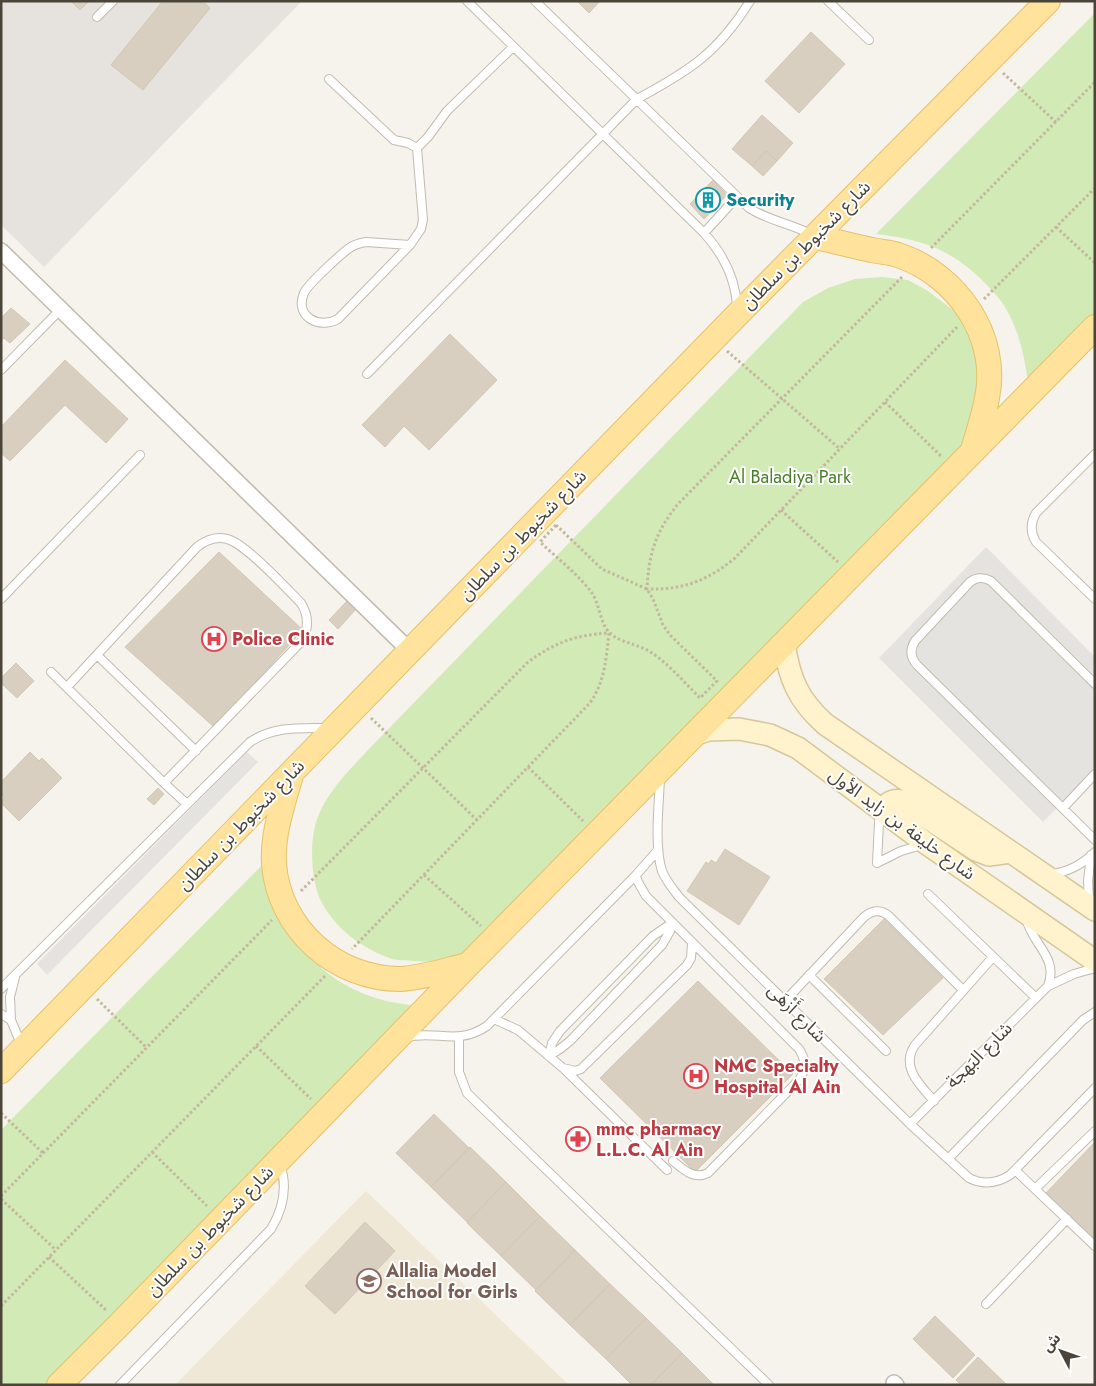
<svg xmlns="http://www.w3.org/2000/svg" width="1096" height="1386" viewBox="0 0 1096 1386" font-family="Jost,'Noto Sans Arabic',sans-serif">
	<style>
		.industrial { fill: #e6e2dd }
		.education { fill: #efe8d6 }
		.green { fill: #d2eab5 }
		.parking { fill: #e5e3e0 }
		.building { fill: #d8cfc1; stroke: #d3c7b4 }
		.lines { fill: none; stroke-linecap: round; stroke-linejoin: round }
		.service-casing { stroke: #c2bbae; stroke-width: 10 }
		.minor-casing { stroke: #c2bbae; stroke-width: 18 }
		.secondary-casing { stroke: #d6c79b; stroke-width: 24 }
		.primary-casing { stroke: #e6c16a; stroke-width: 26 }
		.path { stroke: #c4b79f; stroke-width: 3; stroke-dasharray: 2.5 2.5; stroke-linecap: butt }
		.service { stroke: #fff; stroke-width: 8 }
		.minor { stroke: #fff; stroke-width: 15 }
		.secondary { stroke: #fff3cd; stroke-width: 21 }
		.primary { stroke: #ffe39c; stroke-width: 24 }
		.labels { text-anchor: middle; dominant-baseline: central; stroke-width: 4; stroke-linejoin: round; paint-order: stroke }
		.culture-label { font-size: 18px; font-weight: bold; fill: #0d838f; stroke: #fff; text-anchor: start }
		.street-label { font-size: 18px; fill: #4b4439; stroke: #fff }
		.park-label { font-size: 18px; fill: #4a7f2a; stroke: #fff }
		.health-label { font-size: 18px; font-weight: bold; fill: #be3a42; stroke: #fff; text-anchor: start }
		.education-label { font-size: 18px; font-weight: bold; fill: #785e54; stroke: #fff; text-anchor: start }
	</style>
	<rect width="100%" height="100%" fill="#f6f3ec"/>
	<path class="industrial" d="M1,1H302L44,267L1,225Z"/>
	<path class="education" d="M366,1191L569,1385H175Z"/>
	<path class="green" d="M1095,13V314L1028,381C1024,356 1019,330 1005,307C999,297 989,287 980,278C948,248 920,239 876,234Z
		M882,277L908,280L928,291L953,310L971,329L987,374L967,450L472,946C466,950 459,955 452,958C441,962 427,962 415,961C407,960 399,961 392,959C363,949 337,930 322,903C312,885 310,851 314,831C320,798 347,773 368,750L803,302L828,288L855,279Z
		M269,858C276,877 283,897 290,916C293,924 295,934 299,941C326,984 373,1003 421,1006L54,1385H1V1130Z"/>
	<path class="parking" d="M986,547L1095,657V771L1043,822L879,658Z
		M247,752L258,762L47,975L37,964Z"/>
	<path class="building" d="M71,1H89L80,10Z
		M163,1H202L210,8L143,90L111,65Z
		M577,1H600L589,13Z
		M811,32L845,64L799,113L765,81Z
		M762,115L793,143L777,161L766,151L752,166L732,149Z
		M766,151L777,161L763,176L752,166Z
		M713,180L727,195L704,219L690,204Z
		M11,308L30,324L10,343L4,338L1,341V318Z
		M450,334L497,380L429,450L404,426L385,447L362,425Z
		M65,360L128,419L106,443L65,405L10,461L1,453V427Z
		M219,552L303,630L214,727L125,647Z
		M348,600L357,608L338,629L329,620Z
		M16,663L34,681L17,698L1,683V678Z
		M30,752L39,761L42,758L62,778L19,821L1,803L4,797L1,795V782Z
		M158,788L164,794L154,805L147,799Z
		M725,849L770,877L739,925L687,891L706,862L709,864L711,860L716,863Z
		M884,919L943,978L883,1035L824,979Z
		M698,981L793,1074L695,1172L600,1078Z
		M434,1114L469,1148L431,1187L396,1153Z
		M1095,1142V1242L1045,1194Z
		M470,1147L506,1182L467,1222L431,1187Z
		M506,1182L540,1216L501,1256L467,1223Z
		M540,1216L575,1250L536,1290L501,1256Z
		M365,1222L395,1251L335,1314L305,1286Z
		M575,1250L610,1284L570,1325L535,1291Z
		M610,1284L646,1318L606,1359L570,1325Z
		M935,1316L975,1355L953,1378L913,1339Z
		M646,1318L682,1353L651,1385H632L606,1359Z
		M682,1353L714,1385H651Z
		M978,1357L1007,1385H961L956,1380Z"/>
	<g class="lines">
		<defs>
			<path id="service" d="M467,1L704,233C723,254 736,278 737,308
				M535,1L749,208C771,222 791,223 812,235
				M828,1L869,40
				M97,17L113,1
				M329,79L394,140L408,143L417,148L428,137L447,111L513,47
				M704,233L737,197
				M366,242L410,245L338,319C319,330 294,316 304,293C308,284 339,256 348,249C353,245 359,243 366,242Z
				M410,245L421,229L423,220L417,148
				M1,370L61,309
				M367,374L637,99C689,71 718,53 750,1
				M1095,454L1036,513C1030,523 1030,532 1036,542L1095,599
				M1,599L140,455
				M97,655L196,751
				M51,672L164,783L302,641C309,628 309,616 301,603C286,588 245,543 227,539C216,536 206,540 197,547L67,687
				M1095,684L991,581C983,577 977,577 970,582L915,641C910,649 910,657 917,665L1095,840
				M660,778C659,805 654,845 662,871C666,881 673,889 679,897L910,1124L969,1178C983,1185 996,1184 1010,1175L1095,1088
				M164,783L187,804
				M1063,808L1095,774
				M877,863L901,851L922,845
				M877,863L879,822L881,813
				M1051,874C1068,872 1083,864 1095,852
				M636,875L638,882L646,896L799,1049C806,1060 806,1068 800,1079L708,1173C694,1180 684,1170 673,1161
				M928,894L1036,998
				M1089,901L1088,881L1091,855
				M1026,918C1032,945 1059,957 1048,986
				M809,975L886,1051
				M1,989L250,742C274,726 300,728 328,728
				M785,1001L864,917C872,910 881,909 889,916L963,990
				M1,1014L11,1020L21,1044
				M494,1019L518,1030L563,1068L575,1071L581,1069L687,965L691,958L692,943
				M11,1020L10,997L15,977
				M407,1037C438,1030 457,1046 487,1026L636,875L658,850
				M459,1038V1072L467,1093L769,1385
				M549,1056L552,1043L560,1031L653,936L672,923
				M549,1056L560,1049L570,1041L662,945L670,931L672,923
				M565,1070L667,1170
				M934,1101C920,1085 900,1067 915,1045L993,957
				M910,1124L1048,986L1074,974L1095,968
				M948,1159L1083,1020L1095,1012
				M1015,1170L1095,1246
				M1036,1188L1095,1131
				M986,1304L1067,1219
				M120,1385L271,1229C283,1209 288,1187 280,1164"/>
			<path id="minor" d="M1,251L410,651
				M894,1383L896,1385"/>
			<path id="secondary" d="M784,643C789,678 798,700 825,724L1095,910
				M694,735L708,730L739,729L770,735L798,748L927,844L1095,961
				M882,810C887,803 893,799 902,801L976,850L989,855L1010,852"/>
			<path id="primary" d="M816,237C834,241 853,246 872,250C880,252 890,252 898,255C956,274 1000,336 987,398C984,415 978,433 973,450
				M291,775C283,804 272,834 274,864C279,929 336,979 400,979C423,978 446,970 468,965
				M1,1071L737,315L1048,1
				M59,1385L120,1324L468,965L1095,327"/>
		</defs>
		<use href="#service" class="service-casing"/>
		<use href="#minor" class="minor-casing"/>
		<use href="#secondary" class="secondary-casing"/>
		<use href="#primary" class="primary-casing"/>
		<path class="path" d="M1003,73L1056,122
			M1056,227L1095,263
			M931,248L1095,82
			M902,277L678,504C655,533 649,553 647,589C683,590 707,581 735,558L957,327
			M984,299L1095,188
			M727,351L840,449
			M885,402L942,457
			M781,510L838,562
			M556,525L602,569L647,589L653,599L663,625L670,635L717,681L700,698C684,682 668,663 649,651C637,644 622,643 611,634C600,625 600,605 592,593C578,574 557,558 540,542Z
			M371,718L477,820
			M528,767L583,821
			M424,875L481,926
			M301,891L528,662C556,642 575,635 609,633C606,659 605,681 590,703L352,949
			M97,999L147,1048
			M256,1046L311,1099
			M1,1113L43,1153
			M152,1152L207,1206
			M1,1196L272,920
			M1,1199L56,1250
			M49,1257L107,1311
			M1,1306L325,976"/>
		<use href="#service" class="service"/>
		<use href="#minor" class="minor"/>
		<use href="#secondary" class="secondary"/>
		<use href="#primary" class="primary"/>
	</g>
	<defs>
		<symbol id="building-ring" viewBox="-11 -11 22 22"><circle r="9.5" fill="#fff" stroke="#0f9aa8" stroke-width="1.5"/><path d="M-4-6H4V6H1V3H-1V6H-4ZM-2.5-4.3h1.7v1.8h-1.7ZM.8-4.3h1.7v1.8H.8ZM-2.5-1h1.7V.8h-1.7ZM.8-1h1.7V.8H.8Z" fill="#0f9aa8"/></symbol>
		<symbol id="hospital-ring" viewBox="-11 -11 22 22"><circle r="9.5" fill="#fff" stroke="#e0444e" stroke-width="1.5"/><path d="M-5-5h3v3.5h4V-5h3V5h-3V1.5h-4V5h-3Z" fill="#e0444e"/></symbol>
		<symbol id="pharmacy-ring" viewBox="-11 -11 22 22"><circle r="9.5" fill="#fff" stroke="#e0444e" stroke-width="1.5"/><path d="M-2-6h4v4h4v4h-4v4h-4v-4h-4v-4h4Z" fill="#e0444e"/></symbol>
		<symbol id="school-ring" viewBox="-11 -11 22 22"><circle r="9.5" fill="#fff" stroke="#8d6e63" stroke-width="1.5"/><path d="M0-5L7-2L0 1L-7-2ZM-4 1L0 2.5L4 1V4Q0 6-4 4Z" fill="#8d6e63"/></symbol>
	</defs>
	<g fill-rule="evenodd">
		<use href="#building-ring" x="694" y="186" width="28" height="28"/>
		<use href="#hospital-ring" x="200" y="625" width="28" height="28"/>
		<use href="#hospital-ring" x="682" y="1062" width="28" height="28"/>
		<use href="#pharmacy-ring" x="564" y="1125" width="28" height="28"/>
		<use href="#school-ring" x="355" y="1267" width="28" height="28"/>
	</g>
	<g class="labels">
		<g class="culture-label">
			<text x="726" y="200">Security</text>
		</g>
		<g class="street-label">
			<text transform="translate(806 245) rotate(-45)">شارع شخبوط بن سلطان</text>
			<text transform="translate(523 535) rotate(-46)">شارع شخبوط بن سلطان</text>
			<text transform="translate(902 824) rotate(36)">شارع خليفة بن زايد الأول</text>
			<text transform="translate(241 825) rotate(-46)">شارع شخبوط بن سلطان</text>
			<text transform="translate(797 1013) rotate(45)">شارع أَزْهَى</text>
			<text transform="translate(979 1055) rotate(-45)">شارع البَهجة</text>
			<text transform="translate(210 1231) rotate(-46)">شارع شخبوط بن سلطان</text>
		</g>
		<g class="park-label">
			<text x="790" y="477">Al Baladiya Park</text>
		</g>
		<g class="health-label">
			<text x="232" y="639">Police Clinic</text>
			<text x="714" y="1066">NMC Specialty<tspan x="714" dy="21">Hospital Al Ain</tspan></text>
			<text x="596" y="1129">mmc pharmacy<tspan x="596" dy="21">L.L.C. Al Ain</tspan></text>
		</g>
		<g class="education-label">
			<text x="386" y="1271">Allalia Model<tspan x="386" dy="21">School for Girls</tspan></text>
		</g>
	</g>
	<rect width="1096" height="1386" fill="none" stroke="#4b4439" stroke-width="5"/>
	<g transform="translate(1061 1351) rotate(311)" stroke="#ffffff" stroke-width="4" paint-order="stroke">
	<path d="M0-4L9 19L0 12L-9 19Z" fill="#4b4439"/>
	<text y="-8" font-size="14" font-weight="bold" text-anchor="middle" fill="#4b4439">ش</text>
	</g>
</svg>
